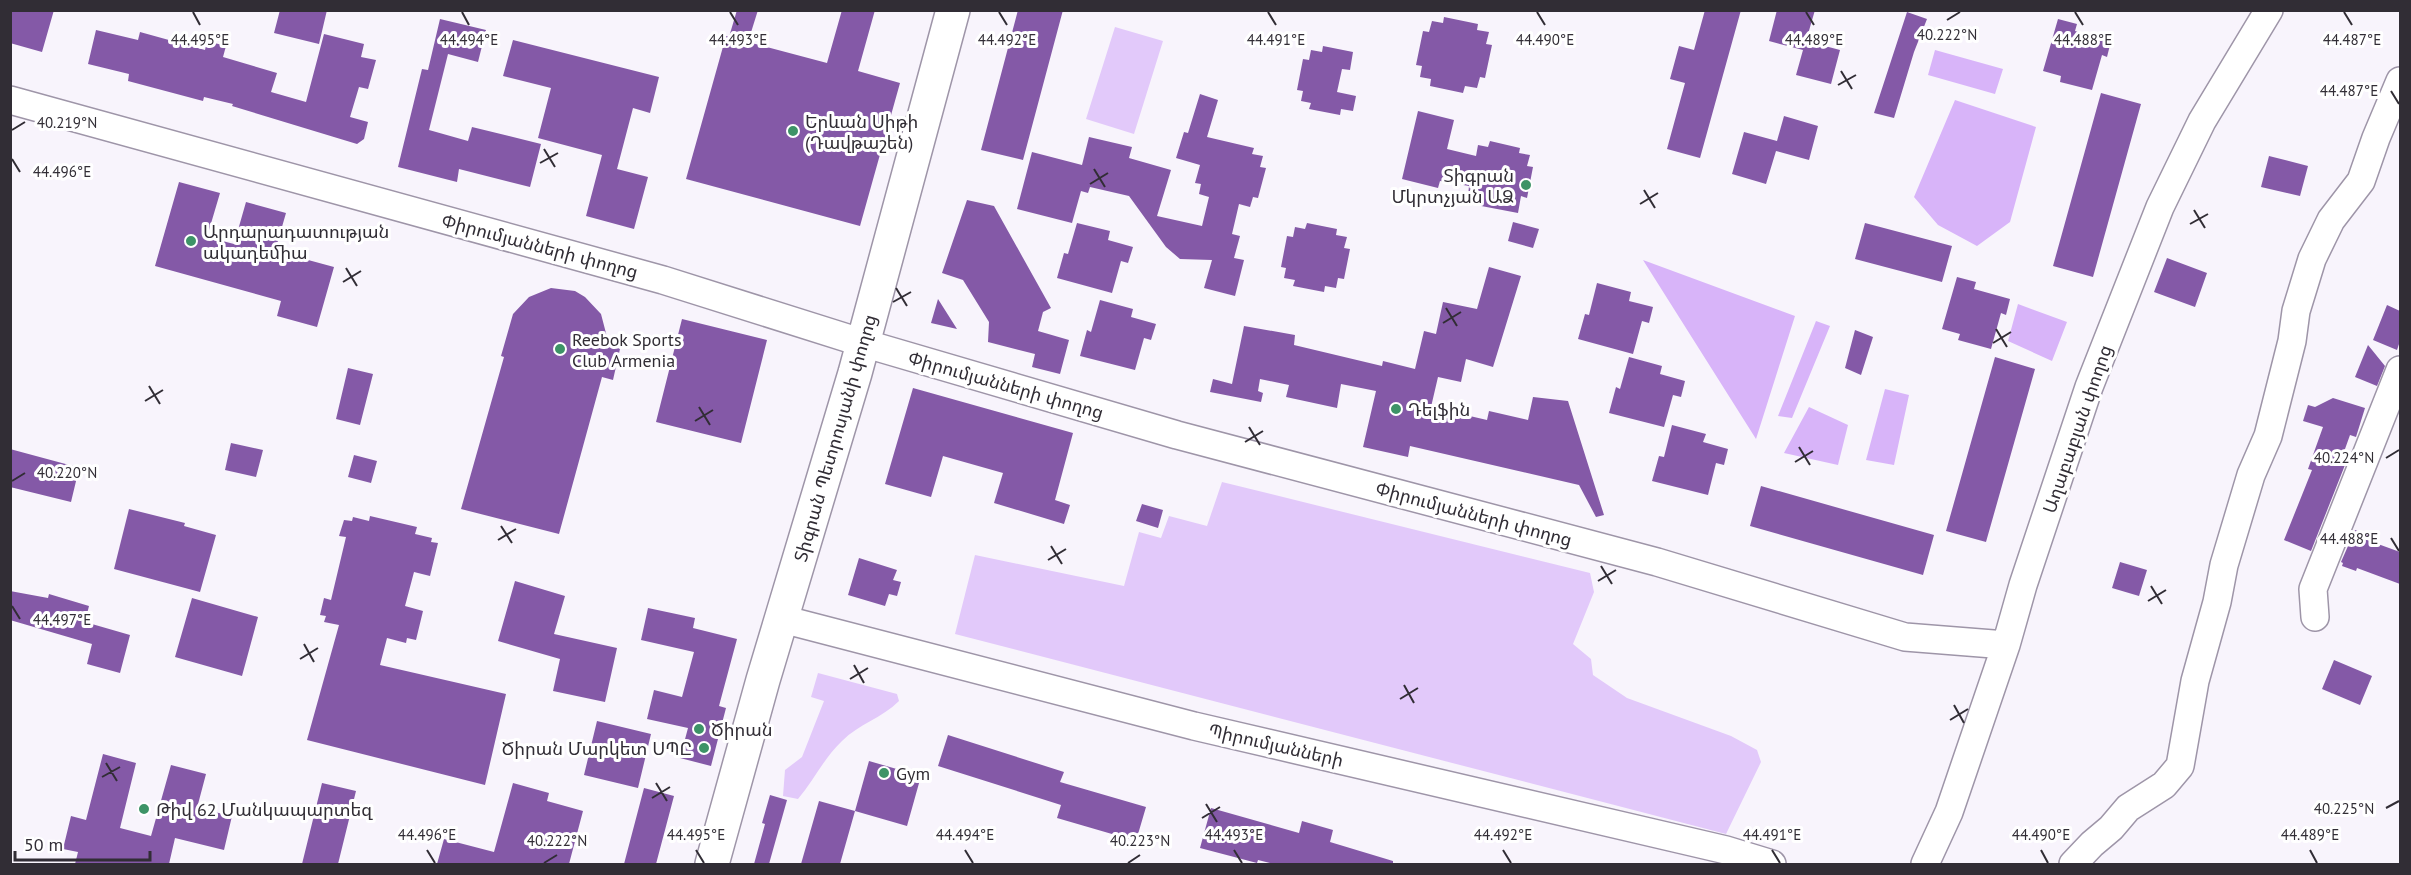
<svg xmlns="http://www.w3.org/2000/svg" width="2411" height="875" viewBox="0 0 2411 875" font-family="'PT Sans','Noto Sans Armenian',sans-serif">
	<style>
		.green { fill: #e2c9fa }
		.forest { fill: #d8b4f9 }
		.building { fill: #8459a7 }
		.lines { fill: none; stroke-linecap: round; stroke-linejoin: round }
		.minor-casing { stroke: #9e95a8; stroke-width: 30 }
		.major-casing { stroke: #9e95a8; stroke-width: 36 }
		.minor { stroke: #fff; stroke-width: 27 }
		.major { stroke: #fff; stroke-width: 33 }
		.ticks { fill: none; stroke: #312d35; stroke-width: 2 }
		.poi-dot { fill: #3d9367; stroke: #fff; stroke-width: 2 }
		.labels { text-anchor: middle; dominant-baseline: central; stroke-width: 6; stroke-linejoin: round; paint-order: stroke }
		.poi-label { font-size: 18px; fill: #312d35; stroke: #fff; text-anchor: start }
		.street-label { font-size: 18px; fill: #312d35; stroke: #fff }
		.ticks-label { font-size: 15px; text-anchor: middle; fill: #312d35; stroke: #fff; stroke-width: 6; stroke-linejoin: round; paint-order: stroke }
	</style>
	<rect width="100%" height="100%" fill="#f8f4fc"/>
	<path class="green" d="M1115,27L1163,41L1134,134L1086,119Z
		M1222,482L1590,573L1594,592L1573,644L1591,659L1593,675L1627,698L1731,736L1757,750L1761,762L1726,834L955,634L975,555L1124,586L1139,532L1161,538L1169,516L1207,526Z
		M818,673L897,694L899,701C882,718 859,724 842,741C824,758 814,780 798,799L783,796L785,770L802,757L824,701L811,697Z"/>
	<path class="forest" d="M1935,50L2003,69L1995,94L1928,75Z
		M1955,100L2036,127L2010,222L1977,246L1938,225L1914,197Z
		M1643,260L1795,316L1756,439Z
		M2018,304L2067,322L2052,361L2008,341Z
		M1816,321L1830,326L1792,418L1778,416Z
		M1885,389L1909,395L1894,465L1866,460Z
		M1809,407L1848,425L1838,465L1784,453Z"/>
	<path class="building" d="M10,10H54L42,52L10,43Z
		M280,10H327L319,44L274,33Z
		M737,10H758L748,42L827,63L842,10H875L858,71L900,83L860,226L686,179L726,36L729,37Z
		M1018,10H1063L1023,160L981,150Z
		M1705,10H1741L1700,158L1667,149L1685,83L1670,79L1679,46L1694,50Z
		M1777,10H1815L1806,41L1840,50L1831,84L1796,75L1803,50L1769,41Z
		M1907,12L1927,19L1914,52L1894,118L1874,113Z
		M1444,17L1478,24L1477,30L1489,32L1486,44L1492,45L1485,78L1480,77L1477,88L1465,86L1463,93L1430,86L1431,79L1420,77L1422,66L1416,65L1423,31L1429,32L1432,21L1443,23Z
		M440,19L486,30L478,62L448,54L429,130L468,141L472,127L541,144L530,187L459,169L457,182L398,167L422,69L428,70Z
		M2058,19L2077,24L2075,31L2111,41L2107,57L2102,55L2092,90L2060,82L2061,76L2043,71Z
		M96,30L138,40L140,32L205,50L207,41L226,46L223,57L277,73L271,92L306,102L324,34L364,44L361,57L376,60L368,89L359,87L350,117L368,122L364,139L357,144L232,106L233,104L204,97L203,101L128,81L129,74L88,64Z
		M513,40L659,77L650,113L633,108L617,169L648,177L634,229L586,216L602,155L538,138L551,88L503,76Z
		M1323,46L1353,52L1350,70L1342,69L1337,92L1356,96L1353,111L1341,109L1340,115L1309,109L1311,103L1301,101L1303,91L1297,90L1303,59L1309,60L1311,50L1322,52Z
		M2101,93L2141,104L2093,277L2053,266Z
		M1200,94L1218,100L1207,137L1254,148L1252,154L1263,156L1260,167L1266,168L1258,198L1253,197L1250,207L1239,204L1232,234L1240,236L1234,258L1244,260L1235,296L1204,288L1212,260L1180,259L1166,247L1129,196L1090,187L1088,193L1081,191L1072,223L1017,209L1032,152L1082,165L1089,137L1132,147L1129,158L1171,170L1157,216L1202,226L1209,197L1199,194L1201,184L1195,183L1200,165L1176,158L1184,132L1188,133Z
		M1418,111L1454,120L1447,149L1476,156L1478,145L1488,147L1490,141L1520,148L1519,153L1530,155L1527,166L1533,167L1527,198L1521,196L1518,213L1476,205L1478,198L1468,196L1469,186L1440,181L1438,188L1402,179Z
		M1784,116L1818,126L1809,160L1776,151L1766,184L1732,174L1744,132L1777,141Z
		M2269,156L2308,166L2300,196L2261,187Z
		M179,182L220,193L207,237L234,244L246,202L286,213L275,251L334,267L317,327L277,316L281,301L155,266Z
		M967,200L994,206L1051,308L1043,312L1038,331L1069,340L1060,374L1032,367L1035,354L988,342L989,322L963,280L942,273Z
		M1513,222L1539,229L1533,248L1508,241Z
		M1077,223L1110,231L1108,240L1133,247L1128,263L1121,261L1112,293L1057,278L1064,253L1068,254Z
		M1307,223L1337,229L1336,235L1347,237L1344,248L1350,249L1344,279L1338,278L1336,288L1325,286L1324,292L1293,286L1295,280L1284,278L1286,268L1281,267L1287,236L1293,237L1295,227L1305,229Z
		M1865,223L1952,246L1942,282L1855,259Z
		M2167,258L2207,273L2195,307L2154,292Z
		M1489,267L1521,276L1493,367L1466,359L1461,382L1438,377L1431,407L1487,420L1489,411L1528,420L1533,397L1568,401L1604,515L1596,517L1579,485L1410,446L1408,457L1363,447L1376,391L1341,384L1337,408L1286,397L1289,385L1260,379L1258,391L1263,393L1261,402L1210,392L1213,379L1232,384L1244,326L1295,335L1294,345L1382,366L1383,361L1415,369L1424,331L1436,334L1443,302L1477,309Z
		M1957,277L1976,282L1974,289L2010,299L2006,315L2001,313L1991,349L1958,340L1960,334L1942,329Z
		M1597,283L1631,292L1629,301L1653,307L1649,323L1642,321L1633,354L1578,339L1585,314L1589,315Z
		M551,288L575,291L585,297L601,314L607,337L622,340L613,380L602,377L559,534L461,509L504,357L501,356L513,314L529,297Z
		M938,299L957,329L931,323Z
		M1100,300L1133,309L1131,317L1156,324L1151,340L1144,338L1135,370L1080,356L1087,330L1091,332Z
		M2387,305L2400,311V341L2397,350L2373,340Z
		M682,319L767,340L741,443L656,422Z
		M1855,330L1873,337L1861,375L1845,368Z
		M2368,345L2385,366L2377,386L2355,377Z
		M1629,357L1662,366L1660,374L1685,381L1681,397L1673,395L1664,427L1609,413L1616,387L1620,389Z
		M1995,357L2035,369L1986,542L1946,531Z
		M348,368L373,374L360,425L336,419Z
		M913,388L1073,433L1055,500L1070,505L1064,524L994,503L1003,473L943,456L931,497L885,484Z
		M2333,398L2365,408L2356,437L2350,435L2340,463L2345,465L2311,551L2284,540L2312,470L2308,469L2323,427L2303,421L2308,405L2315,407Z
		M1672,425L1706,434L1703,442L1728,449L1724,465L1716,463L1708,495L1652,481L1659,456L1664,457Z
		M231,443L263,450L256,477L225,470Z
		M10,449L73,466L71,475L77,477L71,502L10,487Z
		M354,455L377,461L371,483L348,477Z
		M1761,486L1934,535L1923,575L1750,526Z
		M1142,504L1163,510L1158,528L1136,521Z
		M129,509L185,523L184,526L216,535L200,592L114,569Z
		M370,516L417,527L415,534L432,538L431,542L438,543L430,576L414,572L405,606L423,611L416,640L407,638L406,643L387,638L380,665L506,694L485,785L307,740L339,625L324,622L326,616L320,615L324,598L331,600L346,537L339,536L344,520L352,521L353,517L369,521Z
		M2355,530L2369,535L2367,540L2400,552V584L2357,568L2356,571L2342,566L2343,563L2341,562Z
		M859,558L897,570L893,580L901,582L897,596L889,594L885,606L848,595Z
		M2120,562L2147,570L2139,596L2112,588Z
		M515,581L565,596L554,634L617,648L605,702L553,691L560,659L498,641Z
		M10,591L48,598L49,594L89,606L85,622L130,635L120,673L87,664L92,644L10,620Z
		M192,598L258,617L242,676L175,657Z
		M648,608L695,618L693,628L737,639L719,706L726,708L711,766L680,758L688,728L647,719L654,690L682,697L694,652L641,640Z
		M2334,660L2372,676L2360,705L2322,689Z
		M597,721L651,734L638,788L584,775Z
		M948,735L1064,772L1060,782L1146,807L1136,841L1057,818L1061,805L938,766Z
		M103,754L136,763L120,828L151,836L171,765L206,774L197,808L232,816L224,850L175,838L169,864H75L78,852L63,849L71,816L86,820Z
		M869,761L921,776L907,826L855,811Z
		M322,783L356,791L338,864H302Z
		M513,783L549,793L547,801L583,811L569,864H437L444,839L494,852Z
		M644,788L674,796L656,864H624Z
		M770,795L787,800L769,864H754L765,824L762,823Z
		M819,801L855,811L840,864H801Z
		M1211,808L1299,833L1302,821L1333,830L1330,842L1393,861V864H1274L1258,860L1257,863L1200,848Z"/>
	<g class="lines">
		<defs>
			<path id="minor" d="M10,100L663,280L863,343L1177,435L1657,562L1905,637L2006,645
				M2315,617L2313,589L2400,370
				M782,619L1194,726L1726,850L1772,864
				M1925,864L1949,812L2006,645L2023,585L2089,387L2160,207L2202,121L2269,10
				M2073,864L2092,844L2111,828L2128,808L2164,785L2180,766L2195,681L2217,602L2224,565L2251,475L2268,436L2292,341L2296,311L2312,259L2331,220L2361,181L2376,138L2400,81"/>
			<path id="major" d="M712,864L763,680L855,373L953,10"/>
		</defs>
		<use href="#minor" class="minor-casing"/>
		<use href="#major" class="major-casing"/>
		<use href="#minor" class="minor"/>
		<use href="#major" class="major"/>
	</g>
	<path class="ticks" d="M193,12L200,25M462,12L469,25M730,12L738,25M999,12L1007,25M1268,12L1276,25M1537,12L1545,25M1806,12L1814,25M2075,12L2083,25M2344,12L2352,25M1947,20L1960,12M1841,71L1852,89M1838,85L1856,75M2391,91L2399,104M12,130L25,122M544,149L555,167M12,159L20,172M540,163L558,153M1094,169L1105,187M1090,184L1108,173M1644,190L1655,208M1640,204L1658,193M2194,210L2205,228M2190,224L2208,214M346,268L357,286M343,282L361,271M896,288L907,306M893,302L911,292M1446,308L1457,326M1443,323L1461,312M1996,329L2007,347M1993,343L2011,332M149,386L160,404M145,401L163,390M699,407L710,425M695,421L713,410M1249,427L1260,445M1245,442L1263,431M1799,447L1810,465M2386,458L2399,450M1795,462L1813,451M12,481L25,473M501,526L512,543M2391,538L2399,551M498,540L516,529M1051,546L1062,564M1048,560L1066,549M1601,566L1612,584M1598,581L1616,570M2151,586L2162,604M2148,601L2166,590M12,606L20,619M304,644L314,662M300,659L318,648M854,665L864,683M850,679L868,668M1404,685L1414,703M1400,699L1418,688M1954,705L1964,723M1950,720L1968,709M106,763L117,781M102,777L120,767M656,783L667,801M652,798L670,787M1206,804L1217,822M2386,808L2399,801M1202,818L1220,807M427,850L435,863M696,850L704,863M965,850L973,863M1234,850L1242,863M1503,850L1511,863M1772,850L1780,863M2041,850L2048,863M2310,850L2317,863M544,863L557,855M1128,863L1140,855"/>
	<g class="poi-dot">
		<circle cx="793" cy="131" r="6"/>
		<circle cx="1526" cy="185" r="6"/>
		<circle cx="191" cy="241" r="6"/>
		<circle cx="560" cy="349" r="6"/>
		<circle cx="1396" cy="409" r="6"/>
		<circle cx="699" cy="729" r="6"/>
		<circle cx="704" cy="748" r="6"/>
		<circle cx="884" cy="773" r="6"/>
		<circle cx="144" cy="809" r="6"/>
	</g>
	<g class="labels">
		<g class="poi-label">
			<text x="805" y="121">Երևան Սիթի<tspan x="805" dy="21">(Դավթաշեն)</tspan></text>
			<text x="1514" y="175" text-anchor="end">Տիգրան<tspan x="1514" dy="21">Մկրտչյան ԱՁ</tspan></text>
			<text x="203" y="231">Արդարադատության<tspan x="203" dy="21">ակադեմիա</tspan></text>
			<text x="572" y="339">Reebok Sports<tspan x="572" dy="21">Club Armenia</tspan></text>
			<text x="1408" y="409">Դելֆին</text>
			<text x="711" y="729">Ծիրան</text>
			<text x="692" y="748" text-anchor="end">Ծիրան Մարկետ ՍՊԸ</text>
			<text x="896" y="773">Gym</text>
			<text x="156" y="809">Թիվ 62 Մանկապարտեզ</text>
		</g>
		<g class="street-label">
			<text transform="translate(540 246) rotate(15)">Փիրումյանների փողոց</text>
			<text transform="translate(1006 385) rotate(16)">Փիրումյանների փողոց</text>
			<text transform="translate(2077 429) rotate(-71)">Աղաբաբյան փողոց</text>
			<text transform="translate(835 438) rotate(-74)">Տիգրան Պետրոսյանի փողոց</text>
			<text transform="translate(1474 514) rotate(15)">Փիրումյանների փողոց</text>
			<text transform="translate(1276 745) rotate(13)">Պիրումյանների</text>
		</g>
	</g>
	<g class="ticks-label">
		<text x="1947" y="40">40.222°N</text>
		<text x="200" y="45">44.495°E</text>
		<text x="469" y="45">44.494°E</text>
		<text x="738" y="45">44.493°E</text>
		<text x="1007" y="45">44.492°E</text>
		<text x="1276" y="45">44.491°E</text>
		<text x="1545" y="45">44.490°E</text>
		<text x="1814" y="45">44.489°E</text>
		<text x="2083" y="45">44.488°E</text>
		<text x="2352" y="45">44.487°E</text>
		<text x="2349" y="96">44.487°E</text>
		<text x="67" y="128">40.219°N</text>
		<text x="62" y="177">44.496°E</text>
		<text x="2344" y="463">40.224°N</text>
		<text x="67" y="478">40.220°N</text>
		<text x="2349" y="544">44.488°E</text>
		<text x="62" y="625">44.497°E</text>
		<text x="2344" y="814">40.225°N</text>
		<text x="427" y="840">44.496°E</text>
		<text x="696" y="840">44.495°E</text>
		<text x="965" y="840">44.494°E</text>
		<text x="1234" y="840">44.493°E</text>
		<text x="1503" y="840">44.492°E</text>
		<text x="1772" y="840">44.491°E</text>
		<text x="2041" y="840">44.490°E</text>
		<text x="2310" y="840">44.489°E</text>
		<text x="557" y="846">40.222°N</text>
		<text x="1140" y="846">40.223°N</text>
	</g>
	<rect width="2411" height="875" fill="none" stroke="#312d35" stroke-width="24"/>
	<path d="M15 851v9h135v-9" fill="none" stroke="#312d35" stroke-width="3"/>
	<text x="24" y="851" font-size="18" fill="#312d35" stroke="#ffffff" stroke-width="4.5" paint-order="stroke">50 m</text>
</svg>
